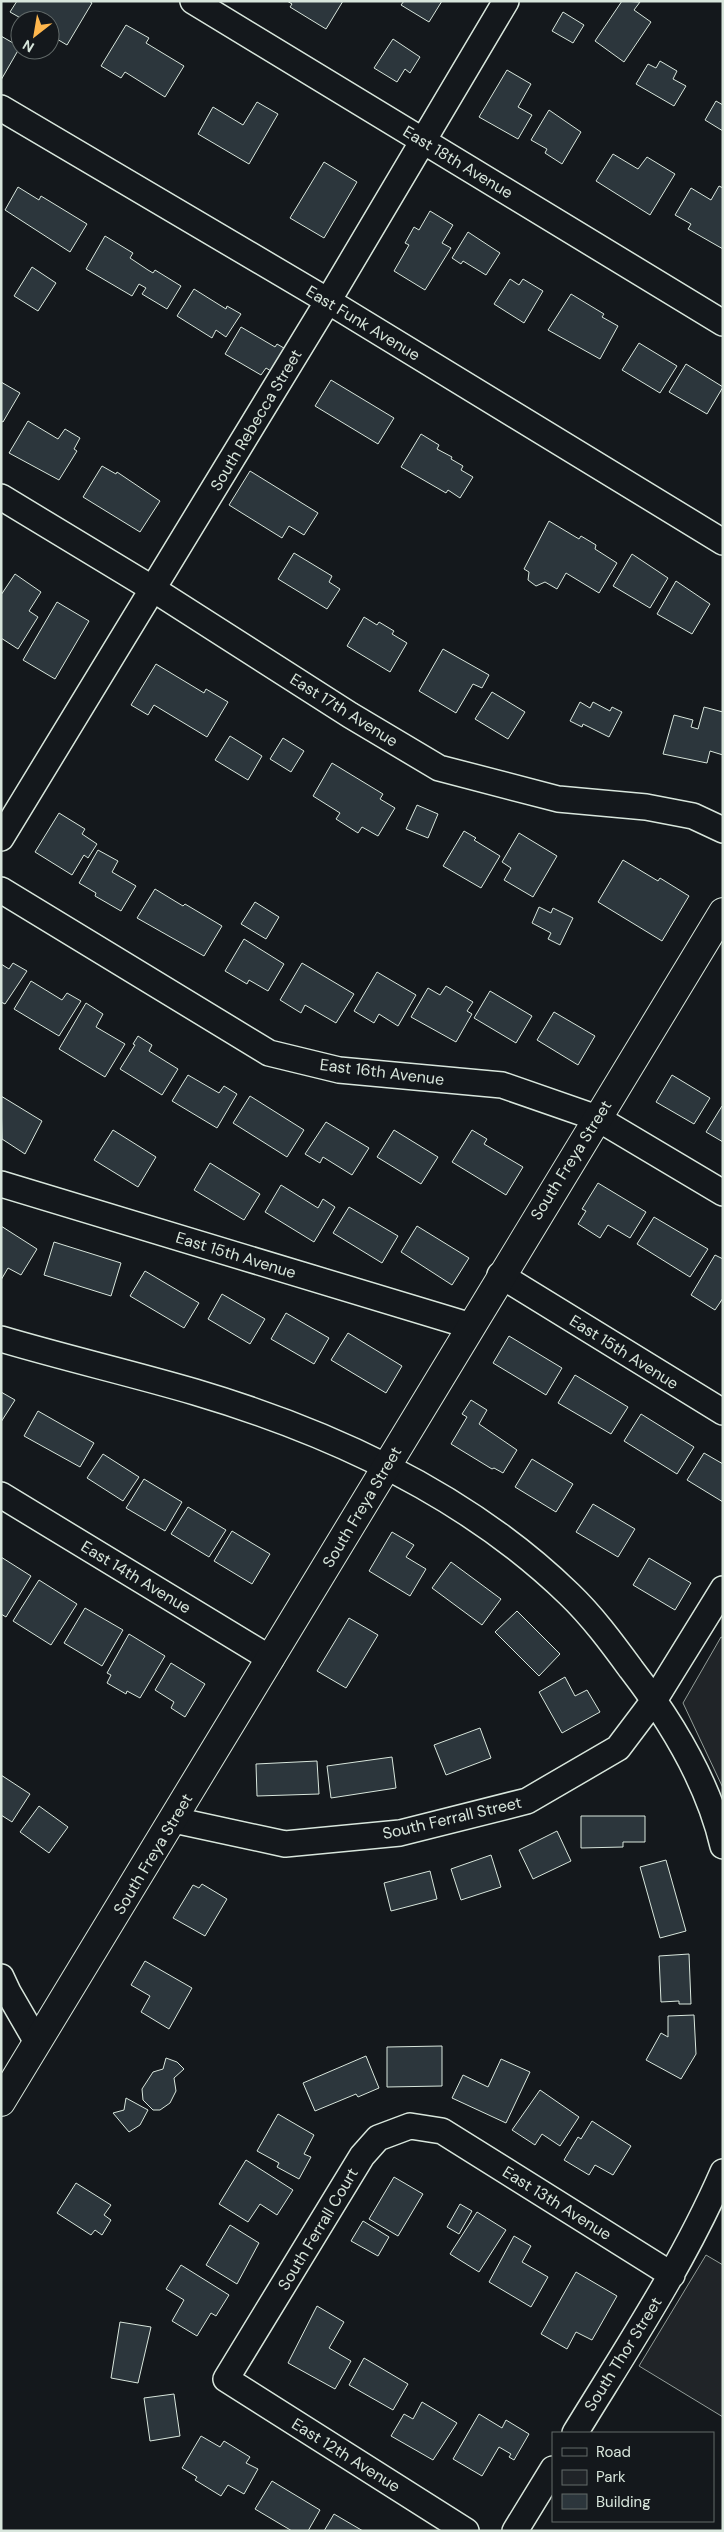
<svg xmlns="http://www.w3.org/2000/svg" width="724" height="2532" viewBox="0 0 724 2532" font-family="'DM Sans',sans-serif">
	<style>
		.green { fill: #202428; stroke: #939e99 }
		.building { fill: #2c363c; stroke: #d8e6dc }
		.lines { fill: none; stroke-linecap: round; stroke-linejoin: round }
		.minor-casing { stroke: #d8e6dc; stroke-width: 28 }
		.major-casing { stroke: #d8e6dc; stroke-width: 30 }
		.minor { stroke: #14181c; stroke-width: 25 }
		.major { stroke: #14181c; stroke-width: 28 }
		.labels { text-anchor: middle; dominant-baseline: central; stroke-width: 4; stroke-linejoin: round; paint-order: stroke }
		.street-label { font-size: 16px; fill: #d8e6dc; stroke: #14181c }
	</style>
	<rect width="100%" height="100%" fill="#14181c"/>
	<path class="green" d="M721,1637L723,1638V1788L683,1703Z
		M706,2255L723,2265V2417L639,2366Z"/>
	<path class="building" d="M17,1H89L92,3L67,45L50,35V20H24L10,12Z
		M287,1H343L326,29L290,7L292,4Z
		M404,1H442L429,22L401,5Z
		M622,1L640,2L634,10L651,22L624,62L595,41Z
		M563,12L584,25L573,43L552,31Z
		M126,25L149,38L146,43L184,66L165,97L125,72L121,78L101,66Z
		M1,36L20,47L1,80Z
		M393,39L420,57L410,73L405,69L397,82L374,68Z
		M660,61L677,71L673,79L686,86L674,106L636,84L648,64L656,68Z
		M507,70L531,84L518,107L532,115L518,139L479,117Z
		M716,101L723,105V131L705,120Z
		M257,102L278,114L249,164L198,134L213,107L243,125Z
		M549,110L581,132L562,164L545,153L547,149L531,140Z
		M613,154L638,169L647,157L675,174L650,215L596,181Z
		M324,162L357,182L324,238L290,218Z
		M719,186L723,188V249L688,229L691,224L675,215L691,188L711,200Z
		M18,187L39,200L41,196L87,224L70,252L5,210Z
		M430,211L453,225L442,243L451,248L425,290L394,271L409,245L405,243L414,227L419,230Z
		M468,232L500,253L486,275L463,261L461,264L452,258Z
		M105,236L133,253L130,258L148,270L153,273L155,270L181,286L167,309L142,294L146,288L139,284L132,296L86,269Z
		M32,267L56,283L38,311L14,296Z
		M510,279L519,285L523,279L543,291L524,323L494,304Z
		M194,289L226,309L227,306L241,314L226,337L216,330L212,338L177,316Z
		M571,294L604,314L602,317L618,326L600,359L548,330Z
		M241,327L275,347L277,344L289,351L276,374L266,368L261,375L225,354Z
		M639,343L677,366L660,393L622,370Z
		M686,364L723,387L707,414L669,392Z
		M331,380L394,418L378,444L315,406Z
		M1,382L20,393L3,422L1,421Z
		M28,421L58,439L65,429L80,438L74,449L77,451L59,480L9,453Z
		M421,434L439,445L437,449L452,457L451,459L463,466L461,470L473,477L460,498L448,490L446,493L401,467Z
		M102,466L116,474L117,472L160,501L140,532L83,497Z
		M250,471L318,513L304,535L289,526L282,538L229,505Z
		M549,521L579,539L581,536L596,545L595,549L617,563L599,593L566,573L557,589L545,582L536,586L528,580L529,572L524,569Z
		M294,553L332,576L329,582L340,589L327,609L278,579Z
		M632,554L668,578L650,608L613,586Z
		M15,574L41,592L29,611L38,617L18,649L1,638V595Z
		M676,581L710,604L692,634L657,614Z
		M57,602L89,621L55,679L23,660Z
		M364,617L377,625L379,622L394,631L392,634L407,643L390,672L347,646Z
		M443,649L489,675L482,688L473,684L456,713L419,691Z
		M156,664L204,693L206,689L228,702L207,737L154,705L148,715L131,705Z
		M492,692L525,712L508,739L475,719Z
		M580,702L590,708L593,702L610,711L612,707L622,712L609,737L583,724L582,727L570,721Z
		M704,707L723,712V755L710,751L707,763L663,754L674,715L693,720L691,727L698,729Z
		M230,736L262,756L248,780L215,760Z
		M283,738L304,751L291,772L270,759Z
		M332,763L383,794L380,799L395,808L378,836L362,827L358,833L336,819L340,813L313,796Z
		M417,805L438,814L428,838L406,829Z
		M59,813L85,829L82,834L97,844L88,858L84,855L72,875L35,852Z
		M464,831L476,838L474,840L500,856L481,888L443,866Z
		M519,833L557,856L533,897L504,880L511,868L502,862Z
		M98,850L118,861L112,872L136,886L121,911L95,896L96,893L79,883Z
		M623,860L658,881L660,878L689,896L662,941L598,902Z
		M155,889L183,906L185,904L222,926L204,956L137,918Z
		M255,902L279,917L266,939L241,924Z
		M539,907L551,913L553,908L573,918L560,945L548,939L551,933L532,923Z
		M244,939L284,964L268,991L249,980L247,984L225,971Z
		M13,963L27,971L5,1004L1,1002V964L9,969Z
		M302,963L354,994L336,1023L305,1005L301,1013L280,1000Z
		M377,972L416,995L398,1026L379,1014L374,1023L354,1011Z
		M31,981L62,1000L67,993L81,1001L59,1036L14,1009Z
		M446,986L473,1002L467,1011L472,1014L456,1042L411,1017L428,988L440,995Z
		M490,991L532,1016L516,1043L474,1018Z
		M86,1003L103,1014L96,1027L125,1044L105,1077L59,1049Z
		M554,1012L595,1036L578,1065L537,1040Z
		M138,1036L152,1045L149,1051L178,1069L162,1095L120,1069L135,1045L133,1044Z
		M188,1075L219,1093L224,1086L237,1094L217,1128L172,1101Z
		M672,1075L710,1098L694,1124L656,1102Z
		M1,1096L42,1121L25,1154L2,1139Z
		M250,1096L304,1130L287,1157L233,1123Z
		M722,1106H723V1142L706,1132Z
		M326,1122L369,1148L352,1175L323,1157L320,1163L305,1154Z
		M113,1130L156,1157L138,1187L94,1160Z
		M394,1130L438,1157L421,1184L377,1157Z
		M472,1130L487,1139L484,1144L523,1167L506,1195L452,1162Z
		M210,1163L260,1194L244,1220L194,1190Z
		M598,1183L646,1212L630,1238L608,1225L600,1238L578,1224L586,1211L582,1209Z
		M281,1185L318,1208L323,1199L335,1207L314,1242L265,1212Z
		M349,1207L398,1236L382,1263L333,1233Z
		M654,1217L708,1249L690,1277L637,1244Z
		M1,1226L37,1249L21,1275L8,1268L1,1280Z
		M417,1226L469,1258L452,1285L401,1252Z
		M54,1242L121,1263L111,1296L44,1275Z
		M715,1255L723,1259V1298L715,1310L691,1295Z
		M145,1271L199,1303L184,1328L130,1296Z
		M222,1294L265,1319L250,1344L208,1319Z
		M286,1313L329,1338L314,1364L271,1339Z
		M348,1333L402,1366L386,1393L331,1360Z
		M509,1336L562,1368L546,1395L493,1363Z
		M575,1375L628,1407L611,1434L558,1403Z
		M1,1392L15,1400L1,1422Z
		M471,1400L487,1410L479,1424L517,1450L503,1473L494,1468L492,1469L451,1444L467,1417L462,1414Z
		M38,1411L94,1443L80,1467L24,1436Z
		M641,1414L694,1447L677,1474L624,1441Z
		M704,1453L723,1464V1502L687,1480Z
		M103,1454L139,1477L123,1501L87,1478Z
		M532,1459L573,1484L556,1512L515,1487Z
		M144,1479L182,1502L165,1531L126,1508Z
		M593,1504L635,1529L618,1557L576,1532Z
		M188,1507L226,1530L209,1557L171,1534Z
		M232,1531L270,1554L252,1584L214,1561Z
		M392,1532L414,1545L406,1557L426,1569L410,1596L369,1571Z
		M1,1557L31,1576L6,1617L1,1614Z
		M649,1558L691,1583L675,1610L633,1585Z
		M451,1562L501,1599L482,1625L432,1588Z
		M39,1580L77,1604L51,1645L13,1621Z
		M85,1608L123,1630L102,1666L64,1643Z
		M517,1611L560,1654L539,1676L495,1632Z
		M349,1618L378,1635L346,1688L317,1671Z
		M129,1634L165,1656L140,1698L127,1691L126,1694L107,1683L111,1675L107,1673Z
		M171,1663L205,1684L185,1717L171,1708L174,1702L155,1690Z
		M565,1677L575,1696L587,1690L600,1712L562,1733L539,1692Z
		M480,1728L491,1758L446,1775L434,1745Z
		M392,1757L396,1788L331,1798L327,1766Z
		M317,1761L319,1794L257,1796L256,1764Z
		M1,1775L30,1794L12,1822L1,1815Z
		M39,1806L68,1827L49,1853L20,1832Z
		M581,1816H645V1842H623V1847L581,1848Z
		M557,1831L571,1861L533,1879L519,1850Z
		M491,1855L501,1887L461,1900L451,1869Z
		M666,1860L686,1931L660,1938L640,1867Z
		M430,1871L437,1899L391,1911L384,1883Z
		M202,1884L227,1899L205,1936L173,1918L193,1885L199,1888Z
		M689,1954L691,2004H679V2001L661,2002L659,1956Z
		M145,1961L192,1988L169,2029L141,2012L150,1996L131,1985Z
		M694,2015L696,2054L681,2079L646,2060L661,2033L668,2037V2016Z
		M442,2046V2086L387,2087V2047Z
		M366,2056L379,2088L358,2097L356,2094L315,2111L303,2083Z
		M166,2058L177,2062L184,2069L174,2078L176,2091L170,2103L160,2110H153L143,2100L142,2089L153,2072L163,2069Z
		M501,2059L530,2072L506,2123L452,2098L463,2075L488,2087Z
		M540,2090L579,2117L560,2146L542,2134L535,2145L512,2130Z
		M126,2098L148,2110L140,2125L129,2132L113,2113L124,2110Z
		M278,2114L314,2135L304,2154L311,2157L299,2179L277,2167L279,2163L257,2151Z
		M592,2121L631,2146L613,2175L595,2165L589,2175L564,2160L578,2137L581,2139Z
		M246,2160L293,2190L277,2215L260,2204L248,2222L219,2204Z
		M394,2177L423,2194L398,2236L369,2219Z
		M76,2183L111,2205L104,2215L111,2220L102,2235L95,2230L91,2235L57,2213Z
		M460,2204L472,2211L459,2234L447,2227Z
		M477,2212L506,2230L479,2272L450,2254Z
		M363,2221L389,2237L378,2256L351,2241Z
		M230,2225L259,2243L237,2284L206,2265Z
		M514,2236L531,2246L522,2262L548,2277L531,2307L489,2282Z
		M181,2265L229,2295L216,2316L211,2313L197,2336L172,2321L184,2300L166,2289Z
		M576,2272L617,2296L592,2340L576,2332L567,2349L541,2334Z
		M317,2306L344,2322L329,2348L351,2361L335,2389L288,2363Z
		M120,2322L151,2327L138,2383L111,2378Z
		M364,2358L408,2384L393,2410L349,2385Z
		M174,2394L180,2436L150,2441L144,2398Z
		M422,2402L457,2423L433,2460L391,2436L404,2414L413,2419Z
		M479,2414L502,2428L506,2420L529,2434L514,2460L509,2457L511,2454L499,2447L482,2476L453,2459Z
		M201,2436L220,2447L224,2441L250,2457L246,2463L258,2469L244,2494L228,2485L221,2496L195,2480L197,2477L182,2468Z
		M272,2481L320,2510L308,2531H292L255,2509Z
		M334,2514L363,2531H324Z"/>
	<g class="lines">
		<defs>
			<path id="minor" d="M193,1L723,323
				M1,108L328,301L723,542
				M1,497L153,589L350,715L439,768L558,799L646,807L693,816L723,830
				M1,838L328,301L506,1
				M1,890L269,1053L339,1070L502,1085L597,1118L723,1193
				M1,1184L471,1326
				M500,1275L723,1412
				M1,1339C65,1358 130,1373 195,1392C330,1432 466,1494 569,1594C592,1616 612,1643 631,1669C671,1721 708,1781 723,1846
				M1,1495L271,1659
				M174,1820L285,1844L400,1833L527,1801L618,1748L655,1699L723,1589
				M1,1977L8,1992L37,2042
				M575,2433C627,2348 683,2264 723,2172
				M466,2531L226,2379L362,2156L378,2138L410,2126L442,2131L672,2275
				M515,2531L553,2469"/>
			<path id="major" d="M1,2102L723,912"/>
		</defs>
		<use href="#minor" class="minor-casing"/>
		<use href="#major" class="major-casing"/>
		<use href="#minor" class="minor"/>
		<use href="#major" class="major"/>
	</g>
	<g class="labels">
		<g class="street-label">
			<text transform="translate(458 162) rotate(31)">East 18th Avenue</text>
			<text transform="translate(363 323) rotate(31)">East Funk Avenue</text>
			<text transform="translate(256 420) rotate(-59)">South Rebecca Street</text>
			<text transform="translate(344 710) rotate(32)">East 17th Avenue</text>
			<text transform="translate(382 1072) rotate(7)">East 16th Avenue</text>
			<text transform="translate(571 1160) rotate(-58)">South Freya Street</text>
			<text transform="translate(236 1255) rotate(17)">East 15th Avenue</text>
			<text transform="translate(624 1352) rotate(32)">East 15th Avenue</text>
			<text transform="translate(362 1507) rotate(-59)">South Freya Street</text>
			<text transform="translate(136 1577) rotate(31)">East 14th Avenue</text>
			<text transform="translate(452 1818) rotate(-13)">South Ferrall Street</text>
			<text transform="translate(153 1854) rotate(-59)">South Freya Street</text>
			<text transform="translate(557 2203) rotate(32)">East 13th Avenue</text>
			<text transform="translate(318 2229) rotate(-59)">South Ferrall Court</text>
			<text transform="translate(623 2354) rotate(-58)">South Thor Street</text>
			<text transform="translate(346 2455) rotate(32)">East 12th Avenue</text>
		</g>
	</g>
	<rect width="724" height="2532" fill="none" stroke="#d8e6dc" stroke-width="5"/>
	<rect x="552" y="2432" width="162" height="90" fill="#14181c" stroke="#626a69"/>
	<rect x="562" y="2448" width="25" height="8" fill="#14181c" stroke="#626a69"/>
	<text x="596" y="2457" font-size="15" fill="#d8e6dc">Road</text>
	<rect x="562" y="2470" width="25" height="15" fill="#202428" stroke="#626a69"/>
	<text x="596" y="2482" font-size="15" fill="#d8e6dc">Park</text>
	<rect x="562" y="2494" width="25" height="15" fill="#2c363c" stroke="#626a69"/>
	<text x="596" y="2507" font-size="15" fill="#d8e6dc">Building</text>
	<g transform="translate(35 35) rotate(211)"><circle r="24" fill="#14181c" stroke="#626a69"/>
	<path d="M0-4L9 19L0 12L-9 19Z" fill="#ffb74d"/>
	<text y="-8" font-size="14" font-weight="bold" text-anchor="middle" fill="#d8e6dc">N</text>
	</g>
</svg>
